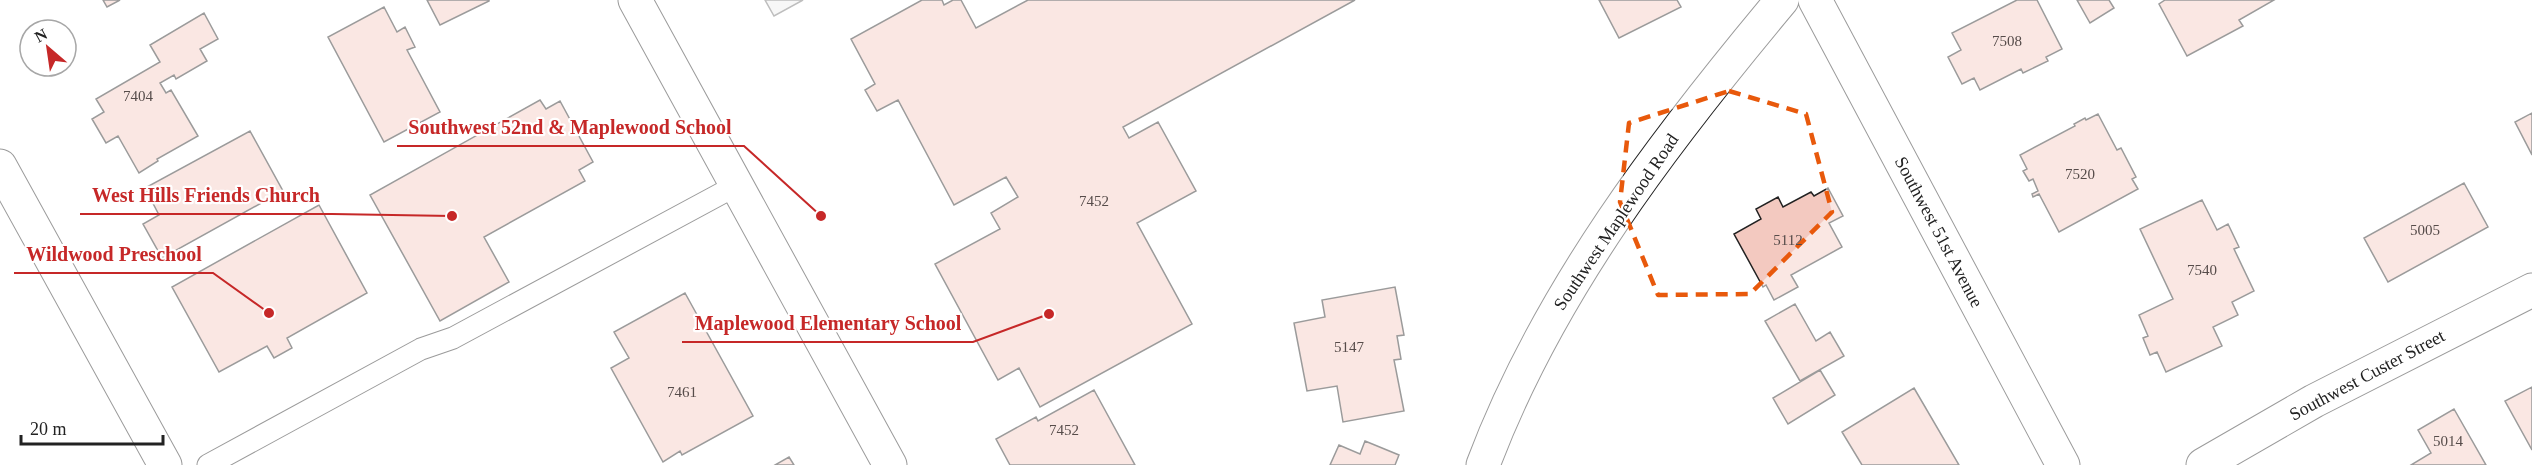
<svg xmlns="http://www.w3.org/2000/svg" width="2532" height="465" viewBox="0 0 2532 465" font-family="'Times New Roman',serif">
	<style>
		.green { fill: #eee; stroke: #6f6f6f; stroke-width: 1.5 }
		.building { fill: #f3c9c0; stroke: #222; stroke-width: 1.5 }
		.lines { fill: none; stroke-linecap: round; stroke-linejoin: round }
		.service-casing { stroke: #222; stroke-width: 23 }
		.minor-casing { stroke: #222; stroke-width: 35 }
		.service { stroke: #fff; stroke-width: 21 }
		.minor { stroke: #fff; stroke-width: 33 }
		.marked { fill: none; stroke: #e8590c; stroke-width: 4.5; stroke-dasharray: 12 8; stroke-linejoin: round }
		.labels { text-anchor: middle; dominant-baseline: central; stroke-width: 4.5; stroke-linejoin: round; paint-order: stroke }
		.number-label { font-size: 15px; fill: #564c4a }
		.street-label { font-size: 18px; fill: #222; stroke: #fff }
		.leader { fill: none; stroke: #c62828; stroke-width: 2 }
		.callout-dot { fill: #c62828; stroke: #fff; stroke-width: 2 }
		.callout-label { font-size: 20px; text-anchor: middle; font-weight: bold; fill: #c62828; stroke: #fff; stroke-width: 4.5; stroke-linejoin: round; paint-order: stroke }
	</style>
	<rect width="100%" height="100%" fill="#fff"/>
	<path class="green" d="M765,0H803L774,16Z"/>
	<path class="building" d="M103,0H120L107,7Z
		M427,0H489V1L440,25Z
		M922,0H942L944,5L953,0H961L976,28L1028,0H1355L1123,127L1129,138L1158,122L1196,191L1137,223L1192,324L1040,407L1019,368L998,380L935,264L1000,229L991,213L1018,197L1006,177L954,205L898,100L877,111L865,90L875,84L851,39Z
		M1599,0H1677L1681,7L1619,38Z
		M2017,0H2037L2062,49L2046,57L2048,61L2023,73L2021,69L1980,90L1974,78L1962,84L1948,57L1961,50L1952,33Z
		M2077,0H2109L2114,8L2090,23Z
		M2165,0H2274L2239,20L2243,26L2187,56L2159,4Z
		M384,7L397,32L405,27L415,47L407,50L440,112L384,142L328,37Z
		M204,13L218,39L200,49L207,61L176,79L174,75L160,83L166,93L171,90L198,136L157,159L158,161L139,173L118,136L106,143L92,119L104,112L96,99L160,62L150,45Z
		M540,100L546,109L560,101L593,162L579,170L585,181L484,237L509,282L440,321L370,195Z
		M2532,113V155L2515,122Z
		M2098,114L2117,150L2121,148L2136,177L2132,179L2138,189L2059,232L2039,194L2033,197L2032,194L2038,191L2033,179L2029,181L2023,171L2027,169L2020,155L2075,126L2074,124L2085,118L2086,120Z
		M250,131L283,191L162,258L143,224L159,215L145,188Z
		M2464,183L2488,227L2388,282L2364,238Z
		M1828,188L1843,216L1829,223L1842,247L1791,275L1798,287L1774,300L1766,285L1763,287L1734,234L1761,219L1756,209L1778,197L1783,207L1811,192L1814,196Z
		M2202,200L2217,230L2228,224L2239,247L2234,249L2254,291L2232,302L2238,315L2213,327L2222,346L2166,372L2157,352L2150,355L2143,338L2148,336L2139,315L2173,299L2140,229Z
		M319,205L367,293L287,338L292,348L274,358L267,346L219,372L172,287Z
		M1395,287L1404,335L1397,336L1401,359L1394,360L1404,411L1343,422L1337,386L1307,391L1294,323L1325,317L1322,300Z
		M685,293L753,416L682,455L680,451L663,462L611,368L629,358L614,332Z
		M1795,304L1816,341L1830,332L1844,356L1800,381L1765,321Z
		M1820,370L1835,395L1788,424L1773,398Z
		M2532,387V450L2505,401Z
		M1914,388L1959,465H1862L1842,432Z
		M1094,390L1135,465H1010L996,439L1036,417L1038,421Z
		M2454,409L2486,465H2411L2431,453L2418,430Z
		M1365,441L1399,455L1395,465H1330L1339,445L1360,454Z
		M789,457L794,465H775Z"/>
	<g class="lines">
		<defs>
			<path id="service" d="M208,465L421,349L453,338L737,185"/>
			<path id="minor" d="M635,0L890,465
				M1815,0L2063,465
				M0,166L165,465
				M1483,465C1548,292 1664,141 1782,0
				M2203,465L2314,401L2532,290"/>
		</defs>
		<use href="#service" class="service-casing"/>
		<use href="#minor" class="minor-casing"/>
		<use href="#service" class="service"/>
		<use href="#minor" class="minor"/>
	</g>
	<path d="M0 0H2532V465H0ZM1729,91L1806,114L1832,212L1750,294L1658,295L1620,202L1629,123Z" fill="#fff" fill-opacity=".55" fill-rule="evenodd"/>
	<path class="marked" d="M1729,91L1806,114L1832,212L1750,294L1658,295L1620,202L1629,123Z"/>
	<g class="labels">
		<g class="number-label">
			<text x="2007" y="41">7508</text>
			<text x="138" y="96">7404</text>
			<text x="2080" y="174">7520</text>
			<text x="1094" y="201">7452</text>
			<text x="2425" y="230">5005</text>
			<text x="1788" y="240">5112</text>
			<text x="2202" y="270">7540</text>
			<text x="1349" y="347">5147</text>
			<text x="682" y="392">7461</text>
			<text x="1064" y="430">7452</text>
			<text x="2448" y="441">5014</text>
		</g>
		<g class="street-label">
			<text transform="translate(1616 222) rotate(-56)">Southwest Maplewood Road</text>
			<text transform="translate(1939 232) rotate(62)">Southwest 51st Avenue</text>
			<text transform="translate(2367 375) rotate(-28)">Southwest Custer Street</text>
		</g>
	</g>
	<path class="leader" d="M821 216L744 146H397M452 216L332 214H80M269 313L213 273H14M1049 314L973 342H682"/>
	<g class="callout-dot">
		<circle cx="821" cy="216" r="6"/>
		<circle cx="452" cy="216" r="6"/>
		<circle cx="269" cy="313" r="6"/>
		<circle cx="1049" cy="314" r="6"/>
	</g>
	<g class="callout-label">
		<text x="570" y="134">Southwest 52nd &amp; Maplewood School</text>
		<text x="206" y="202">West Hills Friends Church</text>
		<text x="114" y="261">Wildwood Preschool</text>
		<text x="828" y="330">Maplewood Elementary School</text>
	</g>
	<g transform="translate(48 48) rotate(331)"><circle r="28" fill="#ffffff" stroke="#a7a7a7" stroke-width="1.5"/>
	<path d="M0-4.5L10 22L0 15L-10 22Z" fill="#c62828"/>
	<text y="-9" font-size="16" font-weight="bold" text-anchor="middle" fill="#222222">N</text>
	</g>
	<path d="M21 435v9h142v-9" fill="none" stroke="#222222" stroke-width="3"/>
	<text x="30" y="435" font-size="18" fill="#222222" stroke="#ffffff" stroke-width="4.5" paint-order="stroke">20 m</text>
</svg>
